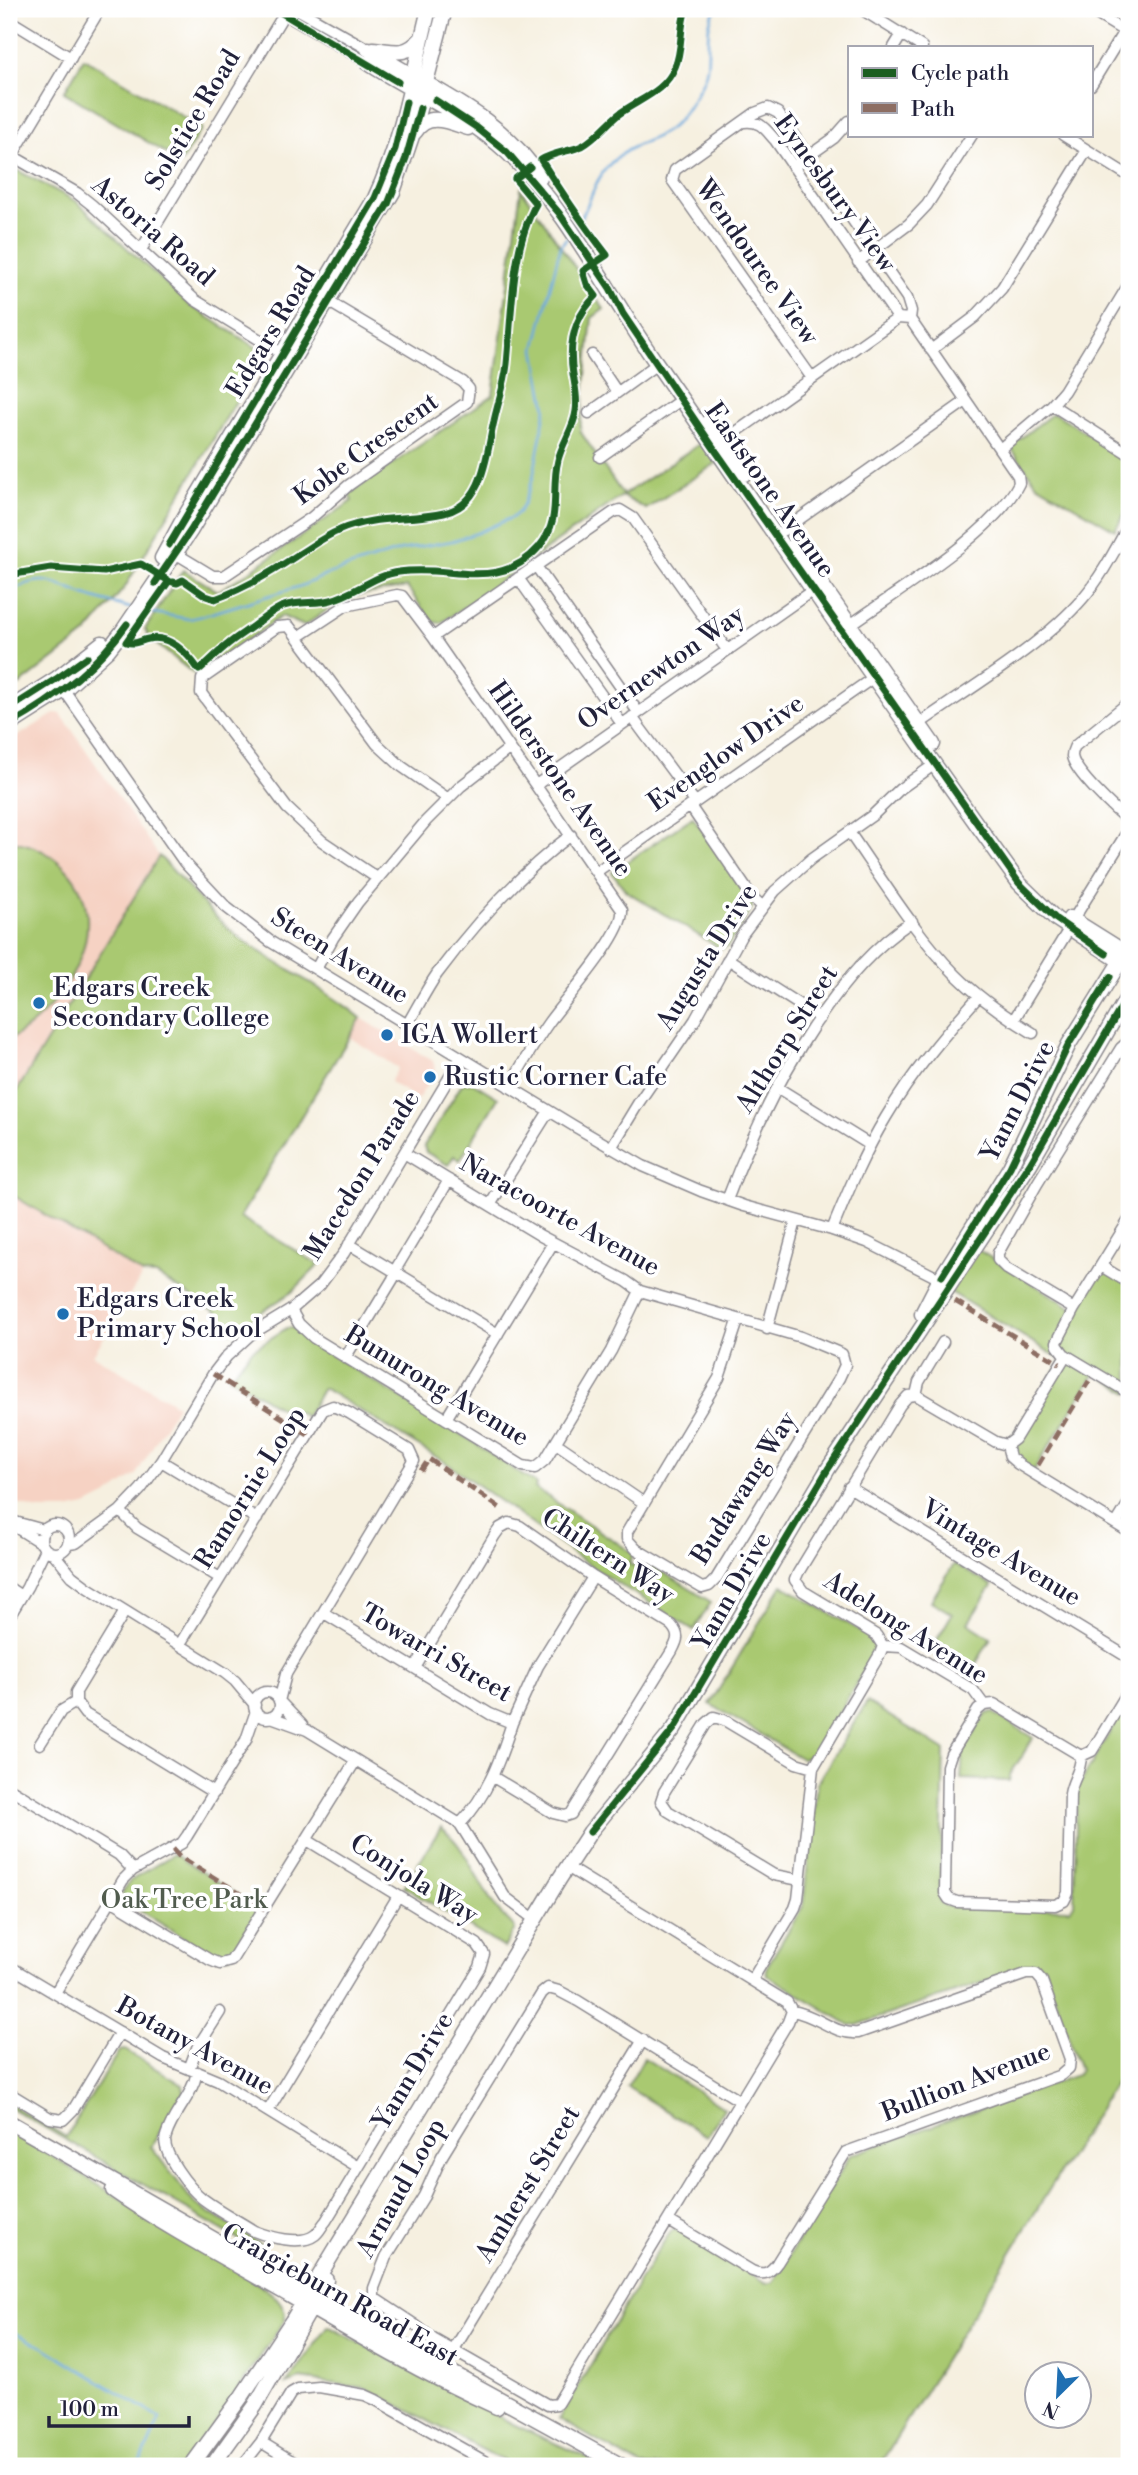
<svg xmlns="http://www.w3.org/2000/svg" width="1138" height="2475" viewBox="0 0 1138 2475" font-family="'Libre Bodoni',serif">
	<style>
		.built { fill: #f6d2c3 }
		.green { fill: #a9c971; stroke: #667656; stroke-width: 2 }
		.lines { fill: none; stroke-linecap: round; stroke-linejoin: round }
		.stream { stroke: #6aa8dc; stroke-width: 2.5 }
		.street-casing { stroke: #8c898e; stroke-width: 13 }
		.secondary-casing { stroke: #8c898e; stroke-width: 17 }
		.street { stroke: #fff; stroke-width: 10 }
		.secondary { stroke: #fff; stroke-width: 14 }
		.quiet { stroke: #8d6e63; stroke-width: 5; stroke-dasharray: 10 5; stroke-linecap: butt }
		.cycleway-casing { stroke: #fff; stroke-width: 11 }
		.cycleway { stroke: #1b5e20; stroke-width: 7 }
		.poi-dot { fill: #1f6fb2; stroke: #fff; stroke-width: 2.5 }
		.labels { text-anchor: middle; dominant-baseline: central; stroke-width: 7; stroke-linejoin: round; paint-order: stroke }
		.street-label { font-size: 26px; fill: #22223b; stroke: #fff }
		.poi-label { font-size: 26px; fill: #22223b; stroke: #fff; text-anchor: start }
		.park-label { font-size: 26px; fill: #515c4e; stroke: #fff }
	</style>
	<rect width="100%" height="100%" fill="#fff"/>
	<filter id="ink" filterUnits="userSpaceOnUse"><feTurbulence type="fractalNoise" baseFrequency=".0143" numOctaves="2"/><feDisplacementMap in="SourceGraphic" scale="14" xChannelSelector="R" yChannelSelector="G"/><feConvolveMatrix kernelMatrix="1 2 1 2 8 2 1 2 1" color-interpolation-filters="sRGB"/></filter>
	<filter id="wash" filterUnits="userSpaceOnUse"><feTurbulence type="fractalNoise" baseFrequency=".00686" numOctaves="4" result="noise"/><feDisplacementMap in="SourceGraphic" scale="28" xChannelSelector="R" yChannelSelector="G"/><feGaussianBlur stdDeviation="1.57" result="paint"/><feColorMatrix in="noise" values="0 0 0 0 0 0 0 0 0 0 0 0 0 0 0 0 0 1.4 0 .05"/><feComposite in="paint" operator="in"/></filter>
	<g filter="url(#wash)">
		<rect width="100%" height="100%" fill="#f6f0e0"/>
		<path class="built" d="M56,713L61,714L159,856L9,1105V741Z
			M361,1018L433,1061L436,1071L418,1099L390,1082L398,1068L349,1037Z
			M9,1193L143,1274L93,1355L177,1405L136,1475L108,1495L86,1506L67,1510H38L9,1501Z"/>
		<path class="green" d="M84,58L202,128L181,162L64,92Z
			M9,166L76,201L189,305L265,353L125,587L87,633L9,693Z
			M521,189L604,309L592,318L580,431L623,495L704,441L718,462L646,509L622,496L441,623L432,622L407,587L349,597L336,604L304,626L282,616L199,674L193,673L149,638L145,629L183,570L218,591L246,574L352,501L349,494L493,395Z
			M1052,414L1058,415L1129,460V506L1115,530L1037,484L1011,448L1013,444Z
			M693,817L752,902V908L727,947L721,949L626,891L612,872Z
			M9,841C29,843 47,851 62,865C121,921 65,1009 9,1040Z
			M159,856C187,884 210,916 243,940C281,968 325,988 361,1018L240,1217L319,1265L292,1292L231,1332L215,1311L156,1275L143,1274L9,1193V1104Z
			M472,1082L498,1098L460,1160L454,1156L448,1165L426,1152L424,1146L462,1084Z
			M975,1248L1074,1309L1101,1266L1129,1283V1393L1095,1373L1032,1473L1018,1464L1007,1445L1062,1360L947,1290Z
			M287,1328H294L303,1338L467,1438L536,1484L535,1488L634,1554L629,1564L634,1566L640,1558L711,1602L694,1630L593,1568L451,1466L323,1388L306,1417L296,1411L293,1416L229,1377L252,1350Z
			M954,1564L992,1586L968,1623L991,1638L968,1677L935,1656L941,1647L935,1643L952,1614L931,1601Z
			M782,1585L872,1638L875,1652L814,1755L802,1759L710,1704Z
			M1129,1699V2060L879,2466H641L559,2419L656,2253L672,2230H679L766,2284L773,2282L850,2155L1077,2075L1080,2070L1044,1966L1038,1964L857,2025H850L767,1975L766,1968L803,1906L817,1783L867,1702L944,1750L940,1902L945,1906L1070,1909L1074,1904L1077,1789Z
			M992,1712L1033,1738L1010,1775L1009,1781L961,1779L963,1750L986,1714Z
			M441,1827C467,1847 477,1883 497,1909C502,1917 511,1920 515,1929L504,1948L404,1887Z
			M174,1854L259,1909L230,1956L217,1958L126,1902L122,1893L130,1881Z
			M125,2050L183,2085L184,2091L151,2147L194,2203L262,2245L243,2242L9,2107V2103L66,2137L119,2051Z
			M644,2058L724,2108L707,2136L627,2087Z
			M9,2130L253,2280C268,2291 287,2300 285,2320L187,2466H9Z
			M328,2326L513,2424L605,2466H513L366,2388L300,2379L287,2384Z"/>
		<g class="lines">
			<path class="stream" d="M575,227C590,209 592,183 608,166C630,143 645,145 668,130C678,123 686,111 692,101C698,90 706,79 707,67C710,47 704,25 716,9
				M9,592C45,572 51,583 85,595C101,601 117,604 133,609
				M143,611L189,619L202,616L301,586L331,573L401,550L452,541L477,533L513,517L519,512L524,503L533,478L546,408L535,349L558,256L561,245L569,235
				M9,2330L47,2349L160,2418L139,2466"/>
		</g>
	</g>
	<g filter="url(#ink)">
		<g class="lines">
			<defs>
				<path id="street" d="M275,9L368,63
					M297,9L368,49
					M861,9L922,47
					M1088,9L1124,31
					M9,20L71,58
					M894,47L902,34
					M1091,85L1129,23
					M744,122C760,120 765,129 775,140L898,318
					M1063,135L1129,176
					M9,154L77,193L92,205L195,300L288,357
					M12,156L100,9
					M793,167L834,138L849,121
					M141,250L284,14
					M858,262L909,224L927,205L972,135
					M931,350L975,317L1002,288L1087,150
					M592,355L617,392
					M812,378L672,180L675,170L755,113L768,108L778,113L907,298L911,311L910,319
					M1052,405L1129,454
					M589,413L657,364
					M722,442L898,318
					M1000,449L1052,405L1064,391L1129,284
					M600,457L682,399
					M784,530L966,401
					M175,553L213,576H224L311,518L349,485L467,402L469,389L463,382L329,302
					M536,566L638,712
					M518,578L622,724
					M850,625C897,591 994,534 1019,483L1018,476L910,319L898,318
					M298,637L345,606L397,595L402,596L433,637L622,910C625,933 564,1001 549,1022C534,1043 522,1065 509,1087
					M433,637L614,512L620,510L633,518L727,650
					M64,690L184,862L226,907L271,942L574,1126L643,1166L701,1191L744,1206L832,1230L867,1242L940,1279
					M1129,702L1075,746C1073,750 1072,751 1072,756C1074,772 1116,811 1129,821
					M632,717L695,802
					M919,724C971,687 1042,646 1083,598C1102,576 1115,550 1129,525
					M536,785L813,590
					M690,806L752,897L762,906
					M849,832C881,878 916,935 956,975C979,998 1005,1016 1033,1033
					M596,872L877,675
					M377,878L322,841L287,808L201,693L202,679L277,627L289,626L377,744L401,766L447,798
					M1073,920L1129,829
					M728,959L820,1018
					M316,969L333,938L358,902L426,821L461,786L510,748
					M1013,1021L1069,929
					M407,1025C417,1008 426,990 437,974C476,922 519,874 571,835
					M778,1088L870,1145
					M611,1148L639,1102L695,1020L741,936L775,891L811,859L873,815L900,789L935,764
					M404,1153L541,1236L626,1281L640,1291L801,1337L842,1354L845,1365L839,1378L716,1579L709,1586L702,1588L636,1549L627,1539V1532L719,1378L738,1321
					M727,1200C763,1105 826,978 912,921
					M490,1205L549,1111
					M1129,1220L1074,1309L1057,1342L1058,1346L1064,1354L1129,1393
					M832,1230C848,1191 864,1153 886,1117C912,1073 945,1034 979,996
					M349,1244L498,1334
					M1101,1266L1129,1283
					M1074,1309L1007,1269L998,1260V1253L1037,1184L1121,1048L1129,1041
					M291,1310L299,1324L314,1338L523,1466L535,1468L545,1460L611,1351L640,1291
					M767,1329L796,1221
					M345,1358L393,1279L397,1267L449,1180
					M916,1395L996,1442L1007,1445L1010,1457L1018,1464L1129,1532
					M916,1395L919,1382L943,1342
					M446,1419L553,1243
					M556,1443L644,1503
					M1007,1445L1015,1439L1066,1355
					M161,1461L257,1519
					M849,1487L1129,1658
					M120,1511L137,1528L220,1578
					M15,1522L44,1530
					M9,1523L41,1543
					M1116,1524L1129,1503
					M41 1539a14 14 0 1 1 28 0a14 14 0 1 1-28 0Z
					M69,1544L76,1543L120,1511L141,1489L161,1461L213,1374L227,1356L250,1335L291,1310L320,1285L344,1253L461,1058
					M54,1554L72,1576L88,1588L225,1673L235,1681L255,1705
					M9,1588L21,1596
					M324,1613L490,1714L512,1723C500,1760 488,1795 460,1824
					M9,1617L27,1587L45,1549
					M180,1644L323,1410L333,1406L349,1413L409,1450L414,1461L286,1674L279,1701
					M883,1646L876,1635L803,1591L795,1580L798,1573L900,1405L908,1396L916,1395
					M883,1646L901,1647L973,1690L984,1705L994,1704L1081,1756
					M415,1668L495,1535L500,1528L509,1523L520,1526L593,1577L671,1625C680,1635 678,1640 672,1651L571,1814L565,1816L553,1813L493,1777
					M254 1705a13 13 0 1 1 26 0a13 13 0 1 1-26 0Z
					M76,1702L85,1714L214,1793
					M280,1702L302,1725
					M984,1705L978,1710L951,1754L947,1766L945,1893L949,1899L957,1902L1055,1905L1064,1901L1068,1893L1070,1794C1072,1780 1081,1771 1081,1756L1092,1751L1129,1690
					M271,1717L307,1730L460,1824L505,1897L534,1919
					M512,1723L538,1666L593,1577
					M40,1744L61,1711L76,1702V1692L125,1611
					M9,1788L119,1855L133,1870
					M567,1867L787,2002L792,2011C818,2015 834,2035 858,2033L1026,1974H1036L1042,1981L1070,2059L1069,2068L1061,2075L846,2152L777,2263C770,2273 764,2276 752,2271L669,2221
					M800,1880L774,1875L668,1811L661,1801L664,1792L706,1724L714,1717L724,1720L796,1763L813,1768
					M111,1900L210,1960L220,1964L231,1961L356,1760
					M9,1966L163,2058L218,2081L358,2167
					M752,1980L795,1908L798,1899L813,1768L880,1654L883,1646
					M55,1993L123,1880L133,1870L182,1843L187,1836L246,1740L256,1711
					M189,2069L197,2048L220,2012
					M197,2072C192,2097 173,2113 166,2136C160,2152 190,2189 203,2199C219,2211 237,2220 254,2231C269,2237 301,2246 315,2235C320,2231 322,2225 326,2221L480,1967L484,1954L477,1944L307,1840
					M9,2093L50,2118L63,2120L73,2110L120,2032
					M740,2101L578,2001L559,1991L548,1988L542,1993L442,2156L424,2196L386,2257L374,2288V2298L415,2325L433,2339L541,2401L548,2405L557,2404L788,2022L792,2011
					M268,2111L398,1896
					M453,2351L643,2040
					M261,2442L300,2466
					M242,2466L261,2442L291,2393L298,2389L319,2387L365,2395L376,2400L493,2466"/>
				<path id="secondary" d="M368,49C427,88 502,115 540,178
					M373,49C395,51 405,57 421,39
					M368,63C415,94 465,113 507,152C570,212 607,293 657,364C777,537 895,712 1019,883L1056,919L1129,967
					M415,132C428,111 449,122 468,128
					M708,422L744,474
					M794,545L933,744
					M162,558L181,523L375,198C403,139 413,72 429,9
					M9,709L56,679L102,643
					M9,725L64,690L108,650L122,632L191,530L393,192L412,136L445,9
					M1070,918L1129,955
					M922,1314L940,1279L1010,1167L1069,1044L1125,954
					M9,2122L332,2307L622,2466
					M113,2190C167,2228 225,2258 282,2291C352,2332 423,2374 497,2407
					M326,2280L324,2291L331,2306
					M191,2466L242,2396L292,2321L560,1878L590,1832L674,1729L828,1469L1030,1164L1129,994
					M212,2466L255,2406L314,2303"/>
			</defs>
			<use href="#street" class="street-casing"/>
			<use href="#secondary" class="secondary-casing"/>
			<use href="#street" class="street"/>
			<use href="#secondary" class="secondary"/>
			<path class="quiet" d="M955,1301L1060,1364
				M213,1374L308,1434
				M1038,1465L1089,1381
				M421,1471L429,1459L500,1508
				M173,1849L179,1856L265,1909"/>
			<defs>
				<path id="cycleway" d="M275,9L398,82
					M435,100L476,127L507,152L559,213L610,288L623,314L713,447L1019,883L1056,919L1106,954
					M169,545L375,198L395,149L406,102
					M9,575L51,568L104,572L141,564L169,581L126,642C135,645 139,641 148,639C170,634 188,654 199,670C209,662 217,653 227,645C236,637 247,631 257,623C266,617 274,609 284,606C299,601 316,604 331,600C355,594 374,575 399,572C450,564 499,593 539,547C563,518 550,491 558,460C562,443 574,428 576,411C578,398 575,386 573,374C568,344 574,317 596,296L587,284L583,271L607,255C583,224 562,193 541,160C554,152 568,152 582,146C596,139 606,124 619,114C639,99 665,92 675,67C683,49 679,28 686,9
					M173,582L177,583L183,580L206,596L215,599C244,589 274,571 299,554C312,546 325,536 340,530C374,515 409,521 444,513C485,504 486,454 494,421C498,402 505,384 507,364C512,314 511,248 536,204L515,179L530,167
					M155,583L191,530L388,204L406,158L420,108
					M9,709L56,679L87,657
					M9,725C56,699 96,668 127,624
					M942,1276L1010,1167L1069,1044L1110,977
					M590,1832L674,1729L828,1469L1030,1164L1129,994"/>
			</defs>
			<use href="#cycleway" class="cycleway-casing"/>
			<use href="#cycleway" class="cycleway"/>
		</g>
	</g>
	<g class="poi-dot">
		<circle cx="39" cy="1003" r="7"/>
		<circle cx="387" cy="1035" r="7"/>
		<circle cx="430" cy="1077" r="7"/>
		<circle cx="63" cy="1314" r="7"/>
	</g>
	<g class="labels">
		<g class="street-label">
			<text transform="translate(193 120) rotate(-59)">Solstice Road</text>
			<text transform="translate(835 193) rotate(54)">Eynesbury View</text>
			<text transform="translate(153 231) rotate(41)">Astoria Road</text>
			<text transform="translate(757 262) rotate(55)">Wendouree View</text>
			<text transform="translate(271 332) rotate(-59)">Edgars Road</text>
			<text transform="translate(366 449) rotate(-36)">Kobe Crescent</text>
			<text transform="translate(770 490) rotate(55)">Eaststone Avenue</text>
			<text transform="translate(661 668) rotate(-35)">Overnewton Way</text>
			<text transform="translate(726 753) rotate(-35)">Evenglow Drive</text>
			<text transform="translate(560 779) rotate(55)">Hilderstone Avenue</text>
			<text transform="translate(340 956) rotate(32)">Steen Avenue</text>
			<text transform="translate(707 957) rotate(-58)">Augusta Drive</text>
			<text transform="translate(787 1039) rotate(-58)">Althorp Street</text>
			<text transform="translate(1018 1101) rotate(-63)">Yann Drive</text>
			<text transform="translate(362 1175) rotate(-58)">Macedon Parade</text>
			<text transform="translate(560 1215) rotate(29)">Naracoorte Avenue</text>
			<text transform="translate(437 1386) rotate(31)">Bunurong Avenue</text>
			<text transform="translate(250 1488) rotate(-58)">Ramornie Loop</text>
			<text transform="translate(744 1488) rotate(-58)">Budawang Way</text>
			<text transform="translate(1001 1553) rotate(31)">Vintage Avenue</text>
			<text transform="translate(608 1556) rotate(33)">Chiltern Way</text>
			<text transform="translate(732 1591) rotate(-60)">Yann Drive</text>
			<text transform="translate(906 1628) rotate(32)">Adelong Avenue</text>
			<text transform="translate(436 1653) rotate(30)">Towarri Street</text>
			<text transform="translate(414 1879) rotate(32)">Conjola Way</text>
			<text transform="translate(195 2046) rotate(29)">Botany Avenue</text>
			<text transform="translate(413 2071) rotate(-59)">Yann Drive</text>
			<text transform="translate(966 2082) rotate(-21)">Bullion Avenue</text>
			<text transform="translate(528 2184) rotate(-59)">Amherst Street</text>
			<text transform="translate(401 2188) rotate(-61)">Arnaud Loop</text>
			<text transform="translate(340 2295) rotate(29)">Craigieburn Road East</text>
		</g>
		<g class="poi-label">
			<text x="53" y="988">Edgars Creek<tspan x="53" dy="30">Secondary College</tspan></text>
			<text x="401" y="1035">IGA Wollert</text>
			<text x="444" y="1077">Rustic Corner Cafe</text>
			<text x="77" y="1299">Edgars Creek<tspan x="77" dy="30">Primary School</tspan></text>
		</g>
		<g class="park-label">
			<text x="184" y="1900">Oak Tree Park</text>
		</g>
	</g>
	<rect width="1138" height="2475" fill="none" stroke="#fff" stroke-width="35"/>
	<rect x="848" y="46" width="245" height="91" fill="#ffffff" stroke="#a7a7b1" stroke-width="2"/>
	<rect x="862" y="68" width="35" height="10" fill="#1b5e20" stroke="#a7a7b1" stroke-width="2"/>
	<text x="911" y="80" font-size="21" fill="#22223b">Cycle path</text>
	<rect x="862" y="103" width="35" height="10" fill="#8d6e63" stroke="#a7a7b1" stroke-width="2"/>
	<text x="911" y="116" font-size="21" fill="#22223b">Path</text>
	<g transform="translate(1058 2395) rotate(204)"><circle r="33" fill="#ffffff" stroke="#a7a7b1" stroke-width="2"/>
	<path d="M0-5L12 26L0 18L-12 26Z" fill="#1f6fb2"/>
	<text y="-10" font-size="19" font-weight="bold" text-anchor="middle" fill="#22223b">N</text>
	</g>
	<path d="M49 2416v10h140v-10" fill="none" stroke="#22223b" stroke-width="3.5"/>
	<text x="60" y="2416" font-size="21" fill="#22223b" stroke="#ffffff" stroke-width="5" paint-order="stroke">100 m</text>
</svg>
